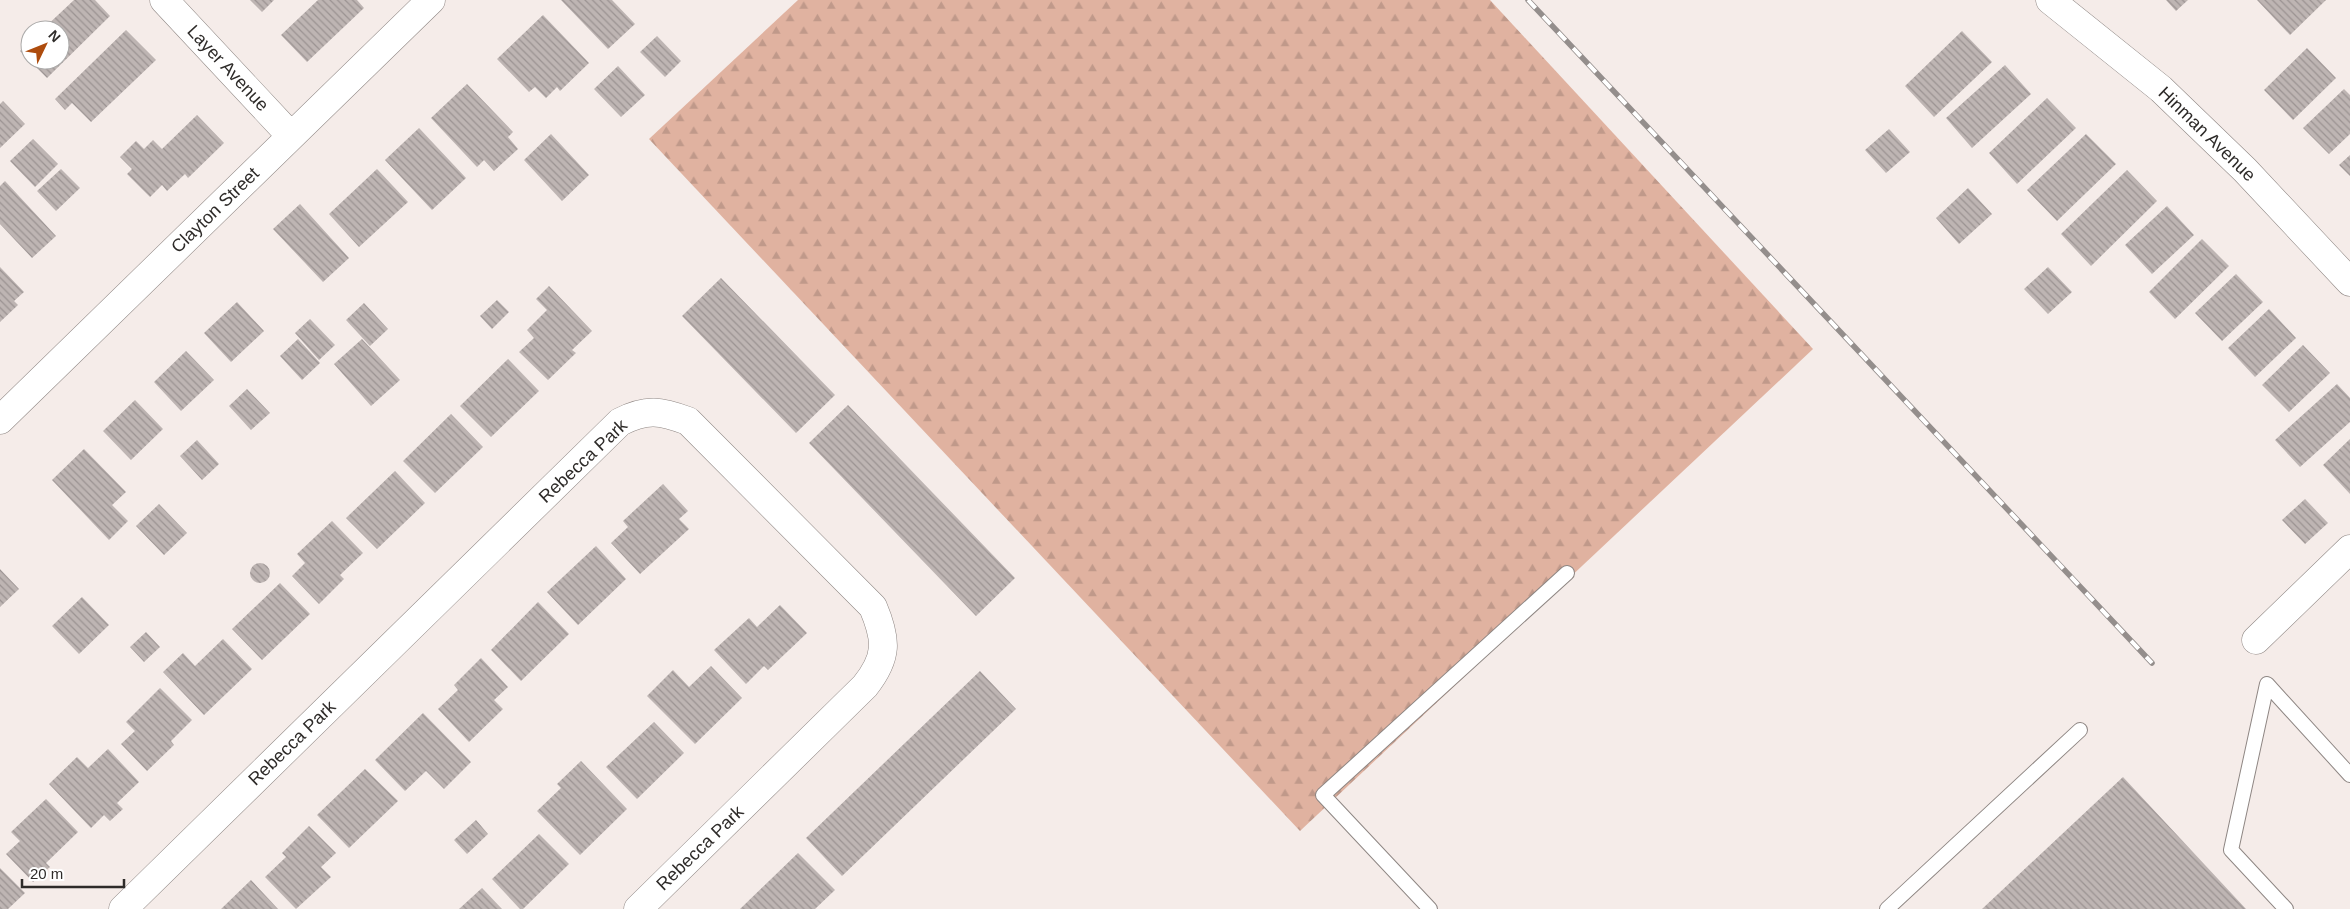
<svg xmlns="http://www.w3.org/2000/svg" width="2350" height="909" viewBox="0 0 2350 909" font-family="Helvetica,sans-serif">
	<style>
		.forest { fill: url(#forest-firs) }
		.building { fill: url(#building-back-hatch) }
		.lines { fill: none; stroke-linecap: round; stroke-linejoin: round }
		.service-casing { stroke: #8e8683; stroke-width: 16 }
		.minor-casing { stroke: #8e8683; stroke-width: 29 }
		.tertiary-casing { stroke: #8e8683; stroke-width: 29 }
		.service { stroke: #fff; stroke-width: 14 }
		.minor { stroke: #fff; stroke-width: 28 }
		.tertiary { stroke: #fff; stroke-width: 28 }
		.rail-casing { stroke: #948e8c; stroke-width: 5.5 }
		.rail { stroke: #fff; stroke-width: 4; stroke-dasharray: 11; stroke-linecap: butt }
		.labels { text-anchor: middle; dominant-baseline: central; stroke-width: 4.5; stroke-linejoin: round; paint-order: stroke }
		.street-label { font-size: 18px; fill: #2e2b29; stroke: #fff }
	</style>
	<defs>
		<pattern id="forest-firs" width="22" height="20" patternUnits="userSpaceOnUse" patternTransform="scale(1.25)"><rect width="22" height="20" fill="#e0b2a0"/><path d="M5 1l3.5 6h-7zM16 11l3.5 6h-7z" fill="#c0998a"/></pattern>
		<pattern id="building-back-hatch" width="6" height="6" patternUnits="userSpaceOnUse" patternTransform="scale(1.25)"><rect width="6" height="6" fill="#beb5b3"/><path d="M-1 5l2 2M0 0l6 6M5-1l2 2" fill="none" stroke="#9b9392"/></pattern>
	</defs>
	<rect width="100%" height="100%" fill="#f5ece9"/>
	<path class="forest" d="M798,0H1490L1813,349L1300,831L649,139Z"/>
	<path class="building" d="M74,0H95L110,16L47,78L20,51L30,42V60H60V30H42Z
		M250,0H274L262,12Z
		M318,0H357L364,8L307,62L281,35Z
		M561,0H612L635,24L608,49Z
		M2166,0H2188L2176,11Z
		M2257,0H2326L2290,35Z
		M543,15L589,63L560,91L557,87L546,98L535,87L529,92L497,59Z
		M126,30L156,60L91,122L72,103L65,110L55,99Z
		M1962,31L1992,62L1934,117L1905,86Z
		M657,36L681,61L665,77L640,52Z
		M2307,48L2336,78L2293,120L2264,90Z
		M2005,65L2031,94L1972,148L1946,118Z
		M618,66L645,95L621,117L594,89Z
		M467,84L513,132L508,137L518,149L494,171L484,160L477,167L431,118Z
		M2344,89L2350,95V134L2329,154L2303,128Z
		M2047,98L2076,128L2017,184L1989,153Z
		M3,101L25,124L0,148V104Z
		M197,115L224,143L188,178L185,174L167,191L162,185L150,197L127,174L132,169L120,157L136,141L144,149L153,140L162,149Z
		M419,128L466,178L432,210L385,160Z
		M1889,129L1910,152L1886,173L1865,150Z
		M551,134L589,175L562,201L524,160Z
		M2086,134L2116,164L2057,221L2027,190Z
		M33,139L58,164L35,187L10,161Z
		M2350,155V176L2339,165Z
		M61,169L80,188L56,211L37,191Z
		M377,169L408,202L359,247L329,214Z
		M2127,170L2157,201L2091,266L2061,234Z
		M5,181L56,236L32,258L0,224V186Z
		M1968,188L1992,214L1959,244L1936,218Z
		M300,204L349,258L323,282L273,229Z
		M2167,206L2194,235L2152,274L2125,245Z
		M2202,239L2229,266L2175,319L2149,292Z
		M0,267L24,292L14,301L18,305L0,322Z
		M2048,267L2072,292L2048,314L2024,289Z
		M2236,274L2263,302L2222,341L2195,313Z
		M721,278L835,395L796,433L682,316Z
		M549,286L592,331L572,350L576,353L548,380L519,352L534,338L527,330L547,310L536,299Z
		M497,300L509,312L492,329L480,316Z
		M237,302L264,331L231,362L204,333Z
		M364,303L388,329L370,346L346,320Z
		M2269,309L2296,338L2255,377L2228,348Z
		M310,319L335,345L319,360L295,333Z
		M298,339L320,363L302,380L280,356Z
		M362,339L400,380L371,406L334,364Z
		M2303,345L2330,373L2289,412L2262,385Z
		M186,351L214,380L181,411L154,382Z
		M508,359L539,391L491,437L460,406Z
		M2337,384L2350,398V422L2300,467L2275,440Z
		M247,389L270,413L251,430L229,406Z
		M135,400L163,429L131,460L103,431Z
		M848,405L1015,578L976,616L809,443Z
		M451,414L483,447L435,493L403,461Z
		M2350,439V494L2323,465Z
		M197,440L219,464L202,480L180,456Z
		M84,449L126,492L112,505L128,521L109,540L52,480Z
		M395,471L425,503L377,549L346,518Z
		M663,484L688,511L679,519L689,529L640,574L611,543L628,527L623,521Z
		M2305,499L2328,523L2305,544L2282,520Z
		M159,504L187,533L164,555L136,526Z
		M332,521L363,553L340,575L344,579L319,604L292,576L305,563L297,554Z
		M596,546L626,579L578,625L547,592Z
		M250 573a10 10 0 1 1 20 0a10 10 0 1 1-20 0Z
		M0,569L19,589L0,607Z
		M280,583L310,614L262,660L232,629Z
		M82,597L109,625L79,654L52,626Z
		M538,602L569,634L521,681L491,650Z
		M780,605L807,633L768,670L764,666L746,684L714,650L749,618L757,627Z
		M146,632L160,647L144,662L130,647Z
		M223,639L252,669L204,715L163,672L183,653L195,666Z
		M481,658L508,687L494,700L503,709L469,742L438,709L458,690L454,685Z
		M711,666L742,698L695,744L647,696L673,670L689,687Z
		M980,671L1016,709L842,876L806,838Z
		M160,688L192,720L171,741L174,745L147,771L121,744L135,731L126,722Z
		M423,713L471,762L444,789L426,771L405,791L375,760Z
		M654,722L684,753L637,799L606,767Z
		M108,749L139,782L117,803L123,809L110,821L104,815L91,828L49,784L77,757L88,768Z
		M581,761L627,809L580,855L537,811L561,788L557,784Z
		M365,769L398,801L349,848L317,815Z
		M2123,777L2246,909H1982Z
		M46,799L78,832L46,863L50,867L33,882L6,854L20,841L11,832Z
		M476,820L488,834L467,854L454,840Z
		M309,826L336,853L321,867L331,877L296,909L265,877L286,857L282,853Z
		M539,834L569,864L523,909H520L492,879Z
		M798,853L835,890L815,909H740Z
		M0,868L25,893L8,909H0Z
		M251,880L278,909H221Z
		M482,888L502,909H459Z"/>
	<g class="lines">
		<defs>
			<path id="service" d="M1430,909L1323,795L1567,573
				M1887,909L2080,730
				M2286,909L2231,850L2267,684L2350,775"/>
			<path id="minor" d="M164,0L291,136
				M0,420L431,0
				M2256,640L2350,549
				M123,909L620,422C647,408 661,411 688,421L873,607C887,640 888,657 865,686L638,909"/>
			<path id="tertiary" d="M2050,0L2161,89L2245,170L2350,282"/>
		</defs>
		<use href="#service" class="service-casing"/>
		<use href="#minor" class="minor-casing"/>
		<use href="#tertiary" class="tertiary-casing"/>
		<use href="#service" class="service"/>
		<use href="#minor" class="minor"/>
		<use href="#tertiary" class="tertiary"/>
		<defs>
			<path id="rail" d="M1528,0L2152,663"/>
		</defs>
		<use href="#rail" class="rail-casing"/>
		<use href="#rail" class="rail"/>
	</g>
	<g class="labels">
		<g class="street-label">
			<text transform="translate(228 68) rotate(47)">Layer Avenue</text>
			<text transform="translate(2207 134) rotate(44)">Hinman Avenue</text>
			<text transform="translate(215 210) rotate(-44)">Clayton Street</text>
			<text transform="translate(583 461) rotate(-43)">Rebecca Park</text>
			<text transform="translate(292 743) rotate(-44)">Rebecca Park</text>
			<text transform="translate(700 848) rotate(-44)">Rebecca Park</text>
		</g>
	</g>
	<g transform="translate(45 45) rotate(47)"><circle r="24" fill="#ffffff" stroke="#abaaa9"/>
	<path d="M0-4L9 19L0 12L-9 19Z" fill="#ae4c0d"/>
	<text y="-8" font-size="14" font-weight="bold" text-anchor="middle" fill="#2e2b29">N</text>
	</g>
	<path d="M22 879v8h102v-8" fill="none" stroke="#2e2b29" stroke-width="2.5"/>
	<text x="30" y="879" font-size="15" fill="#2e2b29" stroke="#ffffff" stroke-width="4" paint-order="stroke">20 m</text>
</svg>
